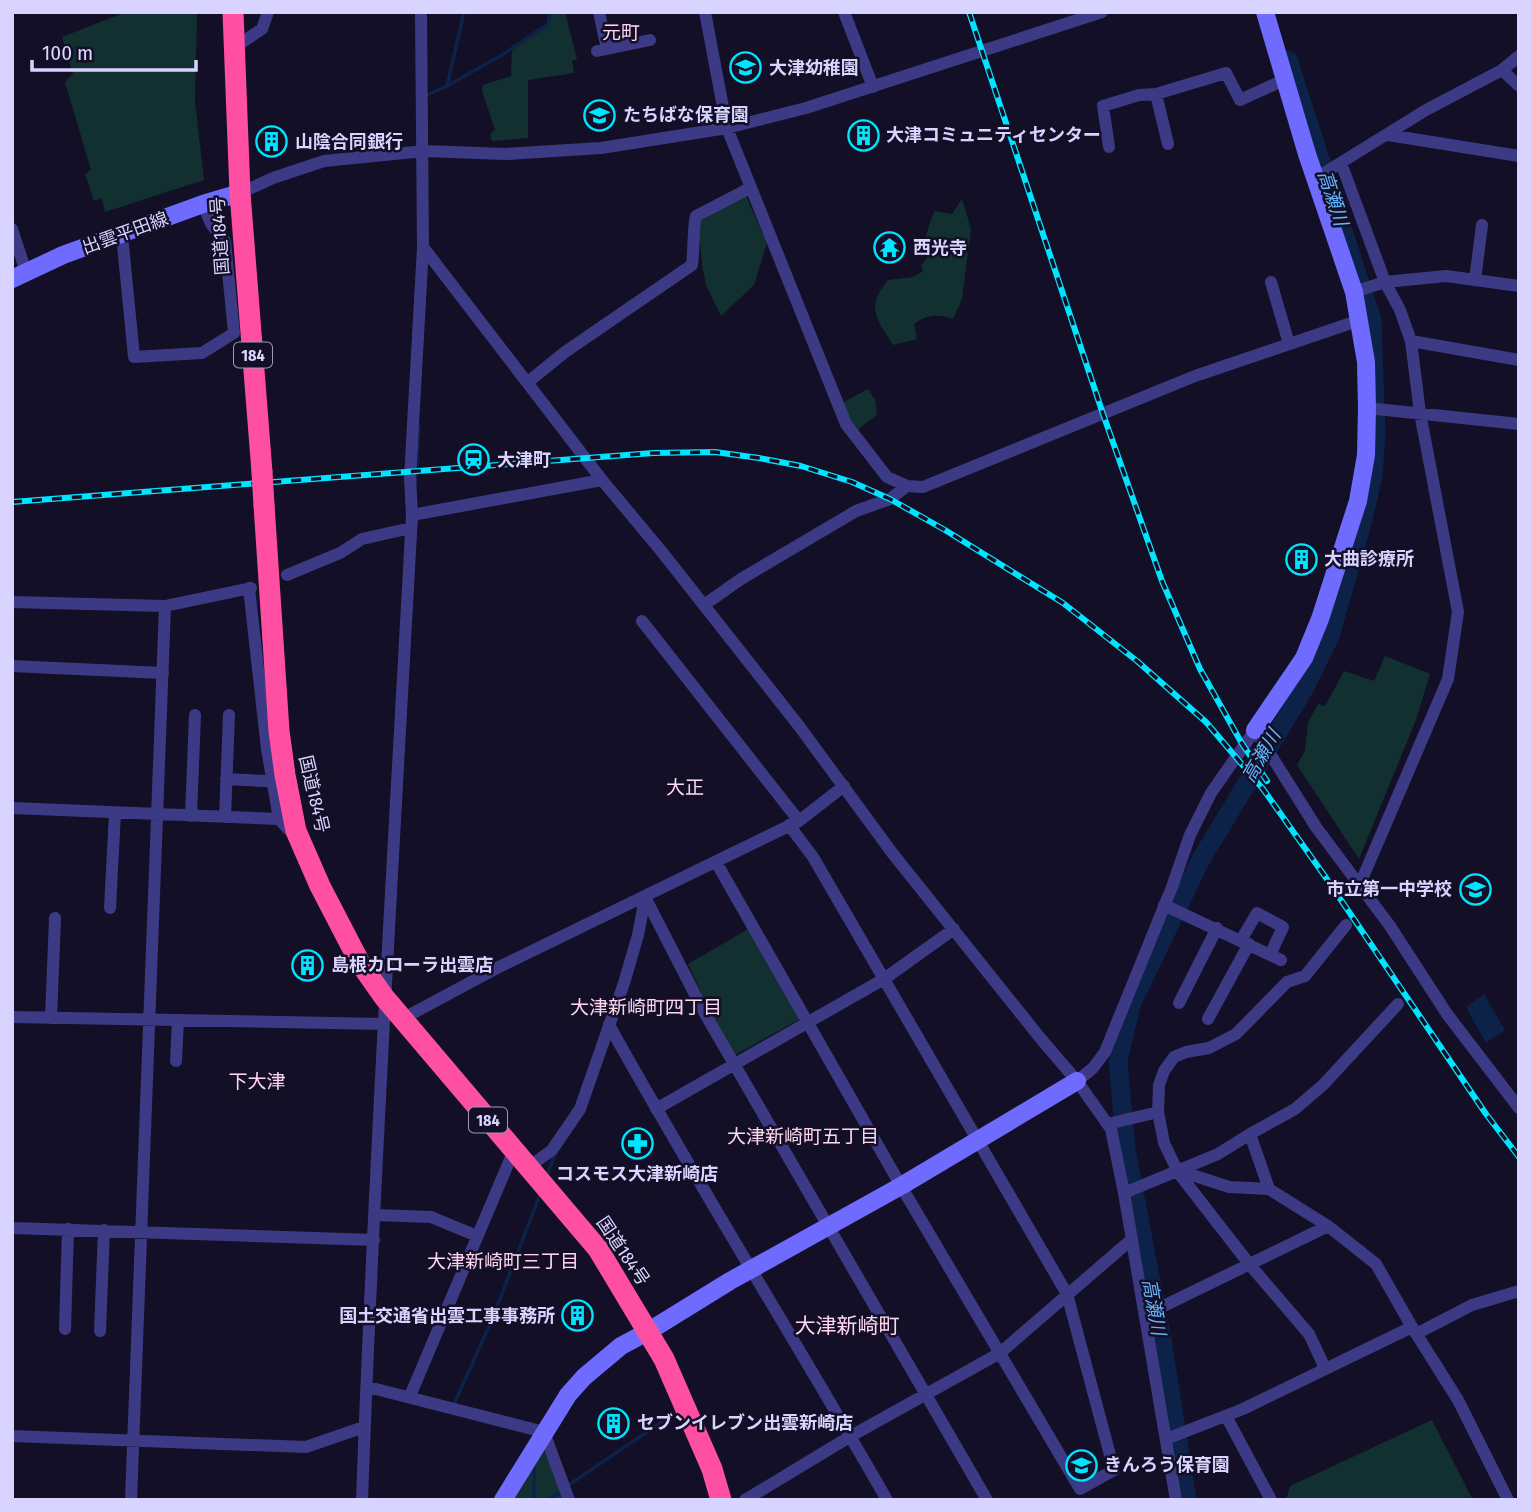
<svg xmlns="http://www.w3.org/2000/svg" width="1531" height="1512" viewBox="0 0 1531 1512" font-family="'Fira Sans Condensed','Noto Sans JP',sans-serif">
	<style>
		.green { fill: #12302f }
		.water { fill: #0c2248 }
		.lines { fill: none; stroke-linecap: round; stroke-linejoin: round }
		.stream { stroke: #0c2248; stroke-width: 3.5 }
		.river { stroke: #0c2248; stroke-width: 19 }
		.street { stroke: #3d3a85; stroke-width: 12 }
		.secondary { stroke: #6f6bff; stroke-width: 18 }
		.highway { stroke: #ff4fa3; stroke-width: 21 }
		.rail-casing { stroke: #00e5ff; stroke-width: 6 }
		.rail { stroke: #130f26; stroke-width: 3.5; stroke-dasharray: 10; stroke-linecap: butt }
		.highway-bridge { stroke: #ff4fa3; stroke-width: 21 }
		.labels { text-anchor: middle; dominant-baseline: central; stroke-width: 5; stroke-linejoin: round; paint-order: stroke }
		.shield { fill: #130f26; stroke: #9e99be; stroke-width: 2 }
		.shield-label { font-size: 16px; font-weight: bold; fill: #d9d4ff }
		.poi-label { font-size: 18px; font-weight: bold; fill: #d9d4ff; stroke: #130f26; text-anchor: start }
		.street-label { font-size: 18px; fill: #d9d4ff; stroke: #130f26 }
		.neighbourhood-label { font-size: 19px; fill: #ffd6f0; stroke: #130f26 }
		.water-label { font-size: 19px; font-style: italic; fill: #62b6ff; stroke: #130f26 }
		.quarter-label { font-size: 21px; fill: #ffd6f0; stroke: #130f26 }
	</style>
	<rect width="100%" height="100%" fill="#130f26"/>
	<path class="green" d="M126,12H197L195,101L204,180L105,212L102,198L94,201L85,174L91,170L65,82L73,74L62,37Z
		M551,12H565L577,59L572,61L574,73L528,80V138L492,141L490,134L495,130L482,91L483,85L511,76L512,50L549,25Z
		M745,194L767,243L754,285L721,316L706,285L702,265L697,218Z
		M962,199L971,229L962,299L953,319C937,314 928,314 914,324L917,339L893,345C877,319 865,308 888,280L913,277L923,271L921,266L927,258L926,235L934,211L952,214Z
		M868,389L875,400L877,415L856,431L842,403Z
		M1385,656L1430,674L1416,720L1359,859L1297,765L1305,751L1308,723L1318,704L1325,706L1344,671L1374,681Z
		M748,929L800,1019L735,1055L708,1007L688,964Z
		M1432,1420L1473,1500H1286L1290,1486Z
		M542,1452L547,1453L563,1500H512Z"/>
	<path class="water" d="M1484,994L1505,1030L1486,1043L1466,1007Z"/>
	<g class="lines">
		<path class="stream" d="M447,86L502,55L548,24L550,12
			M425,96L447,86L464,12
			M416,484L419,425
			M546,1177L556,1152
			M454,1404L492,1320L540,1194
			M567,1486L675,1413
			M534,1500V1462
			M549,1500L561,1491"/>
		<path class="river" d="M1187,1500L1162,1340L1126,1149L1118,1061L1131,1005L1200,861L1304,689L1330,636L1359,534L1373,477L1376,436L1372,320L1288,60"/>
		<path class="street" d="M599,12L607,49
			M705,12L727,128L846,424L887,477L907,486L923,487L1195,376L1360,320
			M844,12L873,87
			M235,47L262,29L268,12
			M597,51L650,40
			M1502,70L1519,86
			M1388,135L1519,156
			M1168,144L1156,94L1226,73L1240,100L1284,80
			M1109,147L1103,106L1139,95L1156,94
			M1341,163L1385,282L1400,310L1411,341L1420,413L1458,612L1448,679L1360,884
			M1316,178L1426,110L1502,70L1519,56
			M240,193L273,178L324,161L424,151L506,154L601,148L727,128L806,108L1102,12
			M12,229L26,272
			M122,235L134,357L202,353L234,333L225,241L211,224L203,204
			M423,247L602,480L662,552L799,726L893,854L1041,1039L1077,1081L1111,1129L1124,1193L1176,1500
			M1475,280L1482,225
			M1271,282L1289,344
			M1354,292L1385,282L1446,276L1519,286
			M1411,341L1519,360
			M528,382L565,352L692,265C694,251 693,225 696,216L750,188
			M1367,408L1519,424
			M412,515L602,480
			M287,575L340,553L362,539L411,528
			M249,588L267,749L279,819
			M12,602L165,606L131,1500
			M704,605L741,579L856,511L890,499L907,486
			M165,606L251,588
			M642,621L799,821
			M12,666L163,673
			M226,779L266,781
			M12,808L279,819L288,829L296,831
			M191,816L195,715
			M225,817L229,715
			M716,862L901,1186L1080,1489L1114,1470L1067,1294L813,857L789,825
			M645,897L704,1012L987,1500
			M1164,905L1281,960
			M110,908L115,813
			M1241,940L1257,913L1283,927L1270,955
			M1179,1003L1217,928
			M12,1017L383,1024
			M51,1018L55,918
			M402,1019L497,968L799,821L844,786
			M1208,1019L1249,944
			M609,1025C698,1185 796,1341 887,1500
			M176,1061L178,1020
			M1077,1081L1093,1068L1105,1052L1172,887L1190,835L1211,793L1255,730L1316,827L1390,926L1447,1014L1519,1108
			M656,1109L884,979L954,929
			M1158,1112L1159,1085L1164,1071L1174,1057L1186,1052L1209,1048L1236,1034L1287,982L1305,976L1346,925
			M1108,1124L1158,1112L1164,1143L1177,1170L1229,1187L1269,1189L1328,1226L1376,1264L1412,1327L1458,1400L1508,1500
			M1250,1134L1295,1109L1323,1085L1398,1004
			M530,1166L552,1150L580,1109L624,983L638,935L645,898
			M1177,1171L1250,1265L1309,1334L1325,1368
			M1124,1193L1218,1154L1250,1134L1269,1189
			M375,1215L431,1217L477,1236
			M12,1228L374,1240
			M1145,1315L1328,1226
			M65,1329L68,1229
			M100,1331L104,1230
			M1416,1334L1472,1305L1519,1291
			M368,1387L544,1432L569,1500
			M410,1396L514,1150
			M1226,1416L1271,1500
			M12,1436L306,1447L364,1427
			M1166,1439L1243,1409L1412,1327
			M362,1500C374,1171 394,843 412,515L410,478L423,247L421,12
			M745,1500L851,1436L1000,1353L1132,1239"/>
		<path class="secondary" d="M12,279L63,255L203,204L240,193
			M1255,730L1304,658L1320,619L1358,501L1366,455L1367,408L1366,362L1354,292L1307,154L1265,12
			M503,1500L568,1395L584,1377L621,1346L649,1331L730,1281L901,1186L1077,1081"/>
		<path class="highway" d="M233,12L240,193L262,472
			M264,505L279,731L285,775L296,831L320,886L360,963L384,997L598,1249L664,1359L712,1469L721,1500"/>
		<defs>
			<path id="rail" d="M969,12L1103,414L1162,581L1200,669L1241,742L1267,781
				M12,502L653,453L715,452L759,458L801,466L852,482L890,499L945,530L1063,603L1137,661L1206,722L1263,789L1324,875L1486,1114L1519,1157"/>
		</defs>
		<use href="#rail" class="rail-casing"/>
		<use href="#rail" class="rail"/>
		<path class="highway-bridge" d="M262,472L264,505"/>
	</g>
	<defs>
		<symbol id="school-ring" viewBox="-11 -11 22 22"><circle r="9.5" fill="#130f26" stroke="#00e5ff" stroke-width="1.5"/><path d="M0-5L7-2L0 1L-7-2ZM-4 1L0 2.5L4 1V4Q0 6-4 4Z" fill="#00e5ff"/></symbol>
		<symbol id="building-ring" viewBox="-11 -11 22 22"><circle r="9.5" fill="#130f26" stroke="#00e5ff" stroke-width="1.5"/><path d="M-4-6H4V6H1V3H-1V6H-4ZM-2.5-4.3h1.7v1.8h-1.7ZM.8-4.3h1.7v1.8H.8ZM-2.5-1h1.7V.8h-1.7ZM.8-1h1.7V.8H.8Z" fill="#00e5ff"/></symbol>
		<symbol id="temple-ring" viewBox="-11 -11 22 22"><circle r="9.5" fill="#130f26" stroke="#00e5ff" stroke-width="1.5"/><path d="M0-6L5-2H3V0L6.5 2.5H4V6H1.5V3h-3V6H-4V2.5H-6.5L-3 0V-2H-5Z" fill="#00e5ff"/></symbol>
		<symbol id="station-ring" viewBox="-11 -11 22 22"><circle r="9.5" fill="#130f26" stroke="#00e5ff" stroke-width="1.5"/><path d="M-3-6H3Q5-6 5-4V2Q5 4 3 4L4.5 6H3L1.5 4h-3L-3 6H-4.5L-3 4Q-5 4-5 2V-4Q-5-6-3-6ZM-3.5-4v3h7v-3ZM-3.5 1v1.5H-2V1ZM2 1v1.5H3.5V1Z" fill="#00e5ff"/></symbol>
		<symbol id="pharmacy-ring" viewBox="-11 -11 22 22"><circle r="9.5" fill="#130f26" stroke="#00e5ff" stroke-width="1.5"/><path d="M-2-6h4v4h4v4h-4v4h-4v-4h-4v-4h4Z" fill="#00e5ff"/></symbol>
	</defs>
	<g fill-rule="evenodd">
		<use href="#school-ring" x="728" y="50" width="35" height="35"/>
		<use href="#school-ring" x="582" y="98" width="35" height="35"/>
		<use href="#building-ring" x="846" y="118" width="35" height="35"/>
		<use href="#building-ring" x="254" y="124" width="35" height="35"/>
		<use href="#temple-ring" x="872" y="230" width="35" height="35"/>
		<use href="#station-ring" x="456" y="442" width="35" height="35"/>
		<use href="#building-ring" x="1284" y="542" width="35" height="35"/>
		<use href="#school-ring" x="1458" y="872" width="35" height="35"/>
		<use href="#building-ring" x="290" y="948" width="35" height="35"/>
		<use href="#pharmacy-ring" x="620" y="1126" width="35" height="35"/>
		<use href="#building-ring" x="560" y="1298" width="35" height="35"/>
		<use href="#building-ring" x="596" y="1406" width="35" height="35"/>
		<use href="#school-ring" x="1064" y="1448" width="35" height="35"/>
	</g>
	<g class="labels">
		<g class="shield">
			<rect x="234" y="342.5" width="38" height="25" rx="5"/>
			<rect x="469" y="1107.5" width="38" height="25" rx="5"/>
		</g>
		<g class="shield-label">
			<text x="253" y="355">184</text>
			<text x="488" y="1120">184</text>
		</g>
		<g class="poi-label">
			<text x="769" y="68">大津幼稚園</text>
			<text x="623" y="115">たちばな保育園</text>
			<text x="886" y="135">大津コミュニティセンター</text>
			<text x="295" y="142">山陰合同銀行</text>
			<text x="913" y="248">西光寺</text>
			<text x="497" y="460">大津町</text>
			<text x="1324" y="559">大曲診療所</text>
			<text x="1452" y="889" text-anchor="end">市立第一中学校</text>
			<text x="331" y="965">島根カローラ出雲店</text>
			<text x="637" y="1174" text-anchor="middle">コスモス大津新崎店</text>
			<text x="555" y="1316" text-anchor="end">国土交通省出雲工事事務所</text>
			<text x="637" y="1423">セブンイレブン出雲新崎店</text>
			<text x="1104" y="1465">きんろう保育園</text>
		</g>
		<g class="street-label">
			<text transform="translate(125 233) rotate(-20)">出雲平田線</text>
			<text transform="translate(220 236) rotate(-94)">国道184号</text>
			<text transform="translate(314 794) rotate(77)">国道184号</text>
			<text transform="translate(623 1251) rotate(56)">国道184号</text>
		</g>
		<g class="neighbourhood-label">
			<text x="621" y="32">元町</text>
			<text x="685" y="787">大正</text>
			<text x="646" y="1007">大津新崎町四丁目</text>
			<text x="257" y="1081">下大津</text>
			<text x="803" y="1136">大津新崎町五丁目</text>
			<text x="503" y="1261">大津新崎町三丁目</text>
		</g>
		<g class="water-label">
			<text transform="translate(1333 198) rotate(72)">高瀬川</text>
			<text transform="translate(1261 756) rotate(-60)">高瀬川</text>
			<text transform="translate(1154 1307) rotate(80)">高瀬川</text>
		</g>
		<g class="quarter-label">
			<text x="847" y="1326">大津新崎町</text>
		</g>
	</g>
	<rect width="1531" height="1512" fill="none" stroke="#d9d4ff" stroke-width="28"/>
	<path d="M32 60v10h164v-10" fill="none" stroke="#d9d4ff" stroke-width="3.5"/>
	<text x="42" y="60" font-size="21" fill="#d9d4ff" stroke="#130f26" stroke-width="5" paint-order="stroke">100 m</text>
</svg>
